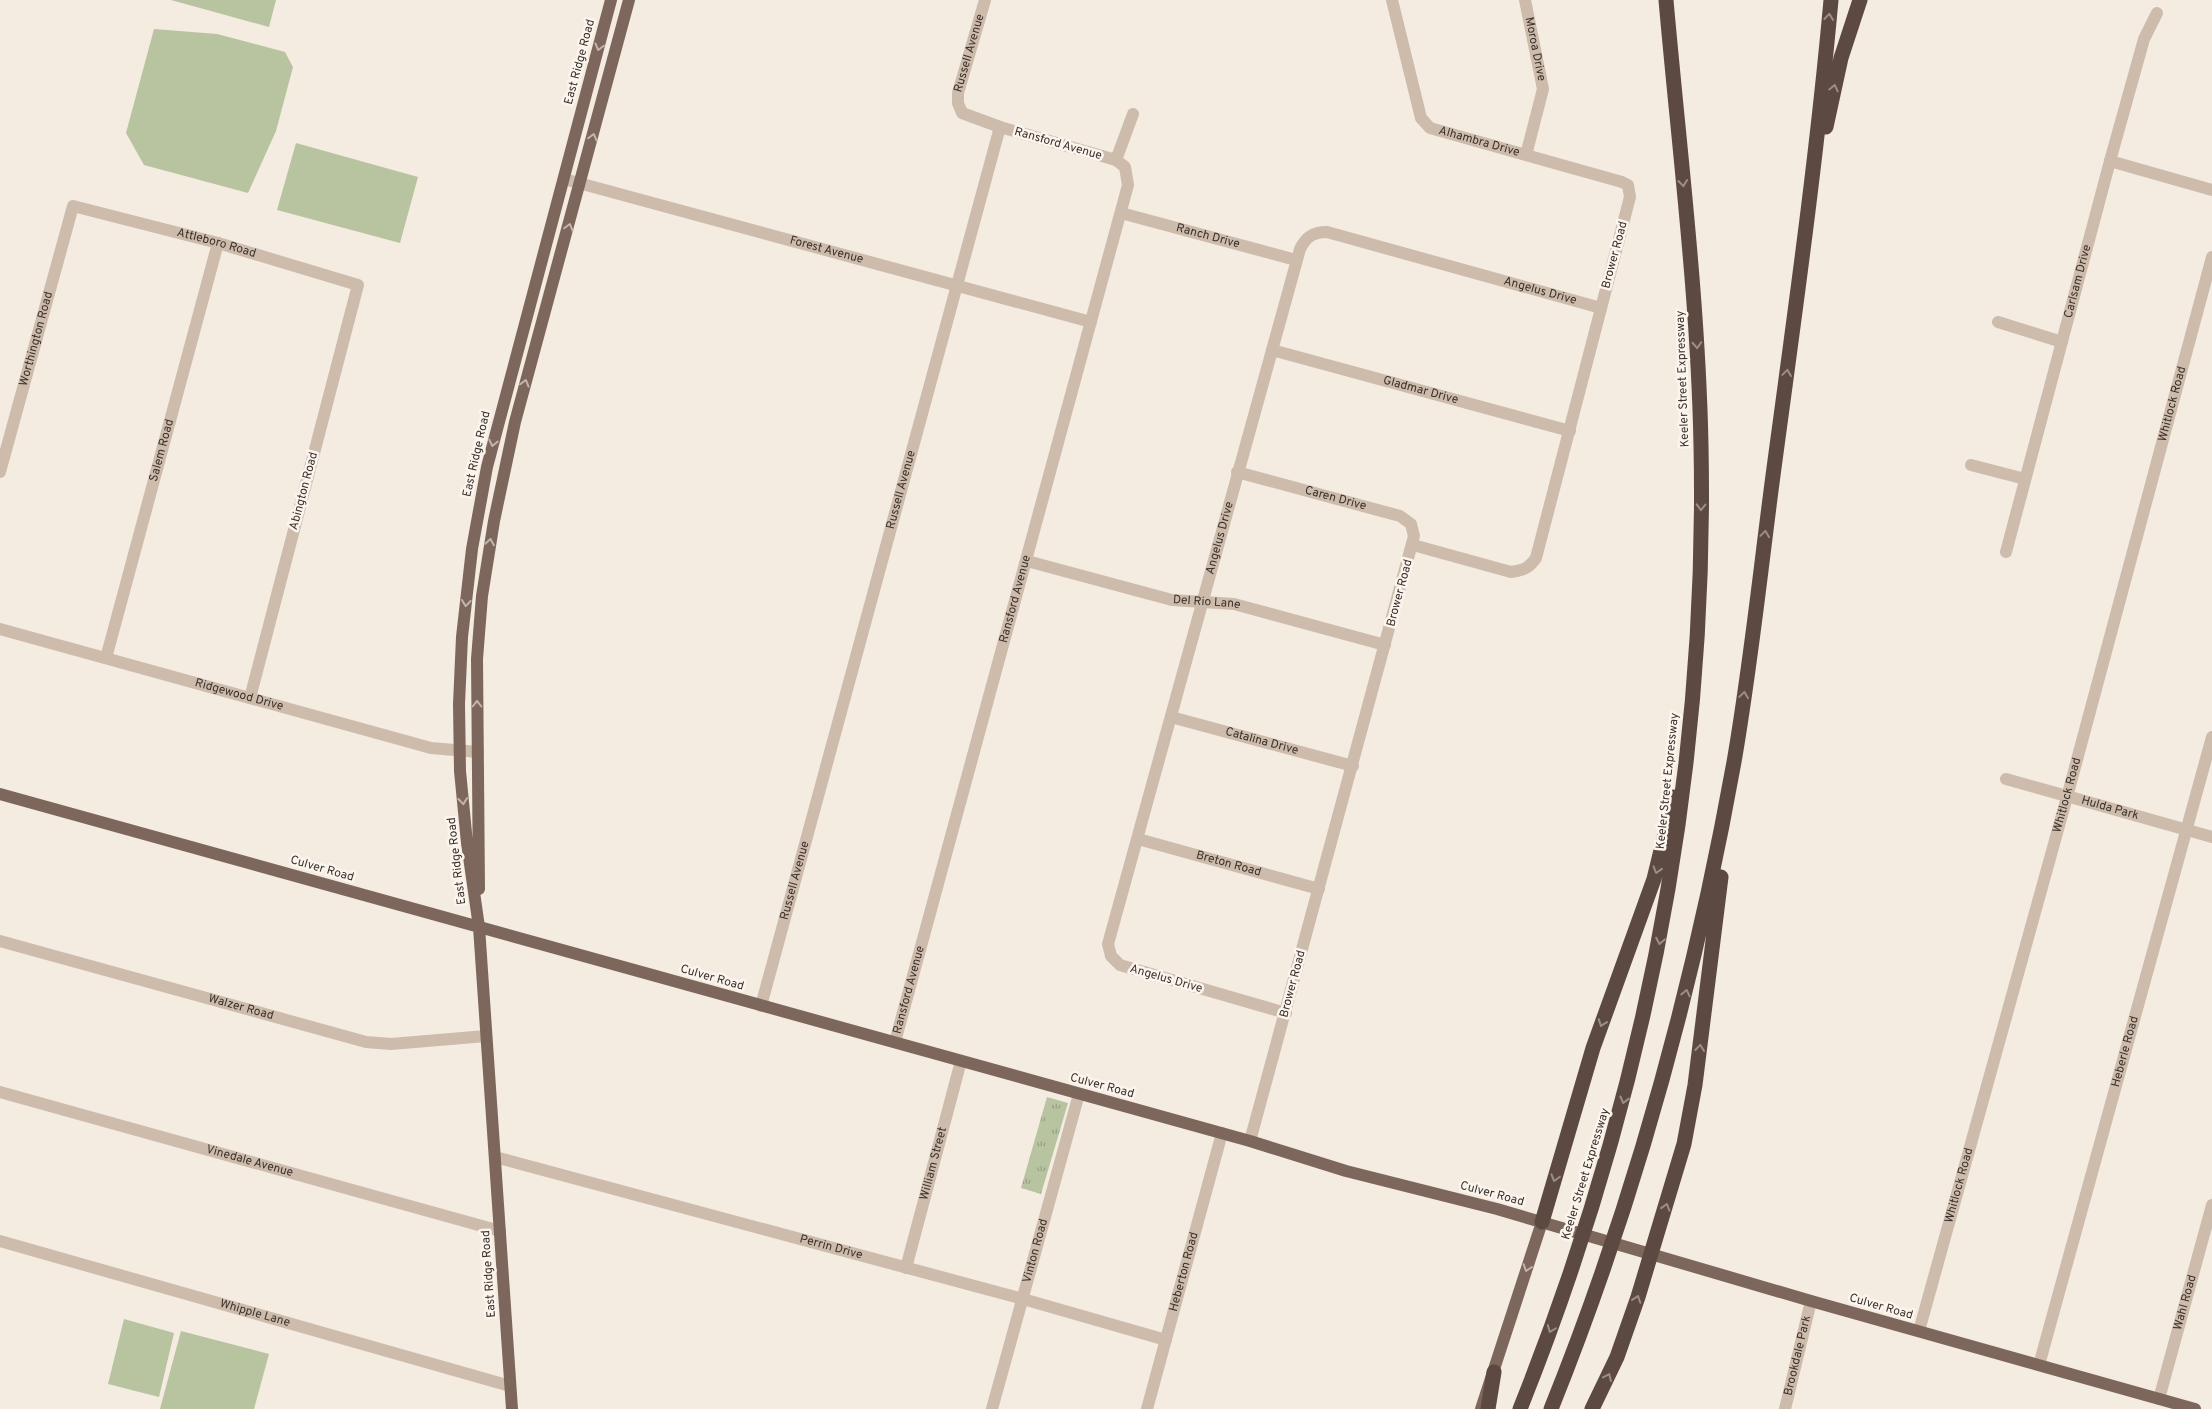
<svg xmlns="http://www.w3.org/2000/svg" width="2212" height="1409" viewBox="0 0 2212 1409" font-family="Overpass,sans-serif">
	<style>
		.park { fill: url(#park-tufts) }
		.garden { fill: #b8c4a0 }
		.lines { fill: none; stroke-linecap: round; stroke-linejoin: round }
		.minor { stroke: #cdbbac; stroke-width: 12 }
		.major { stroke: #7d675c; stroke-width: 12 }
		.highway { stroke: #5c4a42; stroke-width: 15 }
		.oneway { stroke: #9c8e87 }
		.oneway2 { stroke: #c2b5ac }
		.labels { text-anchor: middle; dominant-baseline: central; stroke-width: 5; stroke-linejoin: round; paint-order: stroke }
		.street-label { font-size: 12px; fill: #3b302b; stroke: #fbf5ee }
	</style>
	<defs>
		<pattern id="park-tufts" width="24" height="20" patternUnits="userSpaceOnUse" patternTransform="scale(1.25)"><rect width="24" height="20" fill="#b8c4a0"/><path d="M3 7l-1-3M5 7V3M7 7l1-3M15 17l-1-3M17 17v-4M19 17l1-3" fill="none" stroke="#97a083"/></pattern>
	</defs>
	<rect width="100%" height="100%" fill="#f4ebe1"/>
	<path class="park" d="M1047,1097L1068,1103L1041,1194L1021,1188Z"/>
	<path class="garden" d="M171,0H276L269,27Z
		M154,29L217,34L285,52L293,67L276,131L248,193L144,165L126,133Z
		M296,143L418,177L400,243L277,210Z
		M124,1319L174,1333L159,1397L108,1384Z
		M181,1331L269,1354L254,1409H160Z"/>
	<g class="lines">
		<g class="minor">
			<path id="s1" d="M1392,0L1421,118L1430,128L1622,182L1628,185L1630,197L1536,558C1529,568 1524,570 1511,572L1413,545"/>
			<path id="s2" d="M1525,0L1543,89L1526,155"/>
			<path d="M1116,160L1133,114"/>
			<path d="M2110,161L2212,190"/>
			<path id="s3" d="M564,179L1091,322"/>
			<path id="s4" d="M1121,213L1296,260"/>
			<path d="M1998,322L2062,342"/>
			<path id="s5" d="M1272,350L1570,431"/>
			<path d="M1971,465L2025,479"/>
			<path id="s6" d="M0,472L73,206L218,243L358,285L250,698"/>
			<path id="s7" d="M1237,472L1400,516L1411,524L1414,536L1250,1141"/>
			<path id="s8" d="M2006,552L2110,161L2144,39L2157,13"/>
			<path id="s9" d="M1027,561L1172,600L1234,604L1385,645"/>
			<path id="s10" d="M0,629L431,748L478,752"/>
			<path id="s11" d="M106,658L218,243"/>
			<path id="s12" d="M1171,717L1353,766"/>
			<path id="s13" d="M2006,779L2212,837"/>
			<path id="s14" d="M1138,839L1319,889"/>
			<path id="s15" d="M0,941L366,1042L391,1044L486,1036"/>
			<path id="s16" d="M761,1006L1000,127"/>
			<path id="s17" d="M1286,1013L1120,965L1111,956L1108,944L1300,249C1306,237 1313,232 1327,232L1601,308"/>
			<path id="s18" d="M895,1042L1128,185L1125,167L1116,160L1000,127L962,113L958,103V93L985,0"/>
			<path id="s19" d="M0,1092L500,1231"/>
			<path id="s20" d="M495,1157L1023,1299L1166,1340"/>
			<path id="s21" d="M0,1241L510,1386"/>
			<path id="s22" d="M906,1268L961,1061"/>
			<path id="s23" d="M1919,1331L2067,797L2212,257"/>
			<path id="s24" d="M2039,1365L2212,737"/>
			<path id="s25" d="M2159,1399L2212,1205"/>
			<path id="s26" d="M992,1409L1079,1094"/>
			<path id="s27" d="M1147,1409L1222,1133"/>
			<path id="s28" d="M1785,1409L1811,1301"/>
		</g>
		<path class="major" d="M0,794L1250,1141L1346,1171L1497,1209L1811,1301L2195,1409
			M479,889L477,659L482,596L494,521L515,422L629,0
			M512,1409L479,927L467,843L460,771L459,704L462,637L472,549L487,467L611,0
			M1481,1409L1542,1222"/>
		<path class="highway" d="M1826,127L1841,58L1860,0
			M1542,1222L1593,1048L1654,879L1674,797
			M1488,1409L1494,1372
			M1520,1409C1644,1099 1708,780 1701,445C1698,296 1679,148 1666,0
			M1551,1409C1636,1198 1694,985 1734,762C1751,664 1761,565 1774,468C1795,312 1817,156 1831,0
			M1592,1409L1617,1357L1638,1297L1684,1144L1695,1085L1721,877"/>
	</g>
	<defs><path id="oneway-chevron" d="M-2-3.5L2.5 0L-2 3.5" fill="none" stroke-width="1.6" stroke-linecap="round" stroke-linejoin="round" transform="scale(1.25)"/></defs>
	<g class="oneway">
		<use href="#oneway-chevron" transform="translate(1829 17) rotate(-84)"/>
		<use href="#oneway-chevron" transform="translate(1834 88) rotate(-77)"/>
		<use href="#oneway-chevron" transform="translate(1683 183) rotate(84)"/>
		<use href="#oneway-chevron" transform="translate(1697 345) rotate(87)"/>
		<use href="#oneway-chevron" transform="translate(1787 373) rotate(-82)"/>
		<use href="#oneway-chevron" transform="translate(1701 507) rotate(91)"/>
		<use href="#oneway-chevron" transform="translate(1765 534) rotate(-82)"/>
		<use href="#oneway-chevron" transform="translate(1744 695) rotate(-82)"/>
		<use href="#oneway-chevron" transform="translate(1657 870) rotate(107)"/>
		<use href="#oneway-chevron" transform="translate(1660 941) rotate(101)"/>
		<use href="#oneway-chevron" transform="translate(1686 993) rotate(-77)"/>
		<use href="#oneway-chevron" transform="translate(1602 1023) rotate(110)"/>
		<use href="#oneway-chevron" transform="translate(1700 1048) rotate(-83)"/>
		<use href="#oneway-chevron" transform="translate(1624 1100) rotate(104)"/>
		<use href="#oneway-chevron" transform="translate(1555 1178) rotate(106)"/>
		<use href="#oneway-chevron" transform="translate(1666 1207) rotate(-73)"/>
		<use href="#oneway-chevron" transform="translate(1637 1299) rotate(-71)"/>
		<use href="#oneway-chevron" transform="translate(1551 1329) rotate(111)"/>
		<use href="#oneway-chevron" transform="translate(1608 1377) rotate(-65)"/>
	</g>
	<g class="oneway2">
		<use href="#oneway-chevron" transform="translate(599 47) rotate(105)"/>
		<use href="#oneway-chevron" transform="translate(593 137) rotate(-75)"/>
		<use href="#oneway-chevron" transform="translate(569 227) rotate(-75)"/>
		<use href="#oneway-chevron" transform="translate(525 383) rotate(-75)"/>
		<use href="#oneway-chevron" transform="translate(493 443) rotate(103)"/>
		<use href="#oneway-chevron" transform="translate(490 542) rotate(-81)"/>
		<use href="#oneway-chevron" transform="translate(466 603) rotate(96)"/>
		<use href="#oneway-chevron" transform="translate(477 704) rotate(-90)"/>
		<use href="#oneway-chevron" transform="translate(463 801) rotate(84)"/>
		<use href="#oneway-chevron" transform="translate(1527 1268) rotate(108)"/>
	</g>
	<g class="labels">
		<g class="street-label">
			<text stroke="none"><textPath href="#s2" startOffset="50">Moroa Drive</textPath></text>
			<text stroke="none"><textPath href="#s18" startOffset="1141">Russell Avenue</textPath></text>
			<text transform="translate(580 62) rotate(-75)">East Ridge Road</text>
			<text stroke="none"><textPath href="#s1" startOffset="186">Alhambra Drive</textPath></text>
			<text transform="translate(1058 144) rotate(16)">Ransford Avenue</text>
			<text stroke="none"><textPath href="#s4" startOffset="90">Ranch Drive</textPath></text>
			<text stroke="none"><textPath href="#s6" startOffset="424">Attleboro Road</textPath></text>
			<text stroke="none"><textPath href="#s3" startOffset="272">Forest Avenue</textPath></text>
			<text transform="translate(1615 255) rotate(-75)">Brower Road</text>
			<text stroke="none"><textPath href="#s8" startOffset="280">Carlsam Drive</textPath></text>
			<text stroke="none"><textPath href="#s17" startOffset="1174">Angelus Drive</textPath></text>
			<text stroke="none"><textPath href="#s6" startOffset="138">Worthington Road</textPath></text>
			<text transform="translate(1683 379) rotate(-92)">Keeler Street Expressway</text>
			<text stroke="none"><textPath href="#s5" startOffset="154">Gladmar Drive</textPath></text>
			<text stroke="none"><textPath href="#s23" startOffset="961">Whitlock Road</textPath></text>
			<text stroke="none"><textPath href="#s11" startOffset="215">Salem Road</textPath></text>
			<text transform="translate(477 454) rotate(-77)">East Ridge Road</text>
			<text stroke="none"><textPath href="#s16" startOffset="535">Russell Avenue</textPath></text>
			<text transform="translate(304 491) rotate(-75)">Abington Road</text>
			<text stroke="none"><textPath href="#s7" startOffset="102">Caren Drive</textPath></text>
			<text stroke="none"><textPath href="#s17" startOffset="619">Angelus Drive</textPath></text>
			<text transform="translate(1400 593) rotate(-75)">Brower Road</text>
			<text stroke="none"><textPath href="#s18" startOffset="459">Ransford Avenue</textPath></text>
			<text stroke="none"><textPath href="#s9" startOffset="185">Del Rio Lane</textPath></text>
			<text stroke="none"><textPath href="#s10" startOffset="248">Ridgewood Drive</textPath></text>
			<text stroke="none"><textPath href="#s12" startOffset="94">Catalina Drive</textPath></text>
			<text transform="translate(1668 781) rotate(-84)">Keeler Street Expressway</text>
			<text stroke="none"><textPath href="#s23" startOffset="556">Whitlock Road</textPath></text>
			<text stroke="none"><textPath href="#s13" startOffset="108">Hulda Park</textPath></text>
			<text transform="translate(457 861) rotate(-97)">East Ridge Road</text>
			<text stroke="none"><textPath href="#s14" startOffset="94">Breton Road</textPath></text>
			<text transform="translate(322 869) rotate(16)">Culver Road</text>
			<text stroke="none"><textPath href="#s16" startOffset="130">Russell Avenue</textPath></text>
			<text transform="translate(712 978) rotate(16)">Culver Road</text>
			<text transform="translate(1166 979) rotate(16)">Angelus Drive</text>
			<text transform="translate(1293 984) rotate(-75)">Brower Road</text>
			<text stroke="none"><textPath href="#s18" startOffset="54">Ransford Avenue</textPath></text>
			<text stroke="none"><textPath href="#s15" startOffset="250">Walzer Road</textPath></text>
			<text stroke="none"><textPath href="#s24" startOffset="325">Heberle Road</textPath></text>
			<text transform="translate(1102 1086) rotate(15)">Culver Road</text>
			<text stroke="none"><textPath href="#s19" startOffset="259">Vinedale Avenue</textPath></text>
			<text stroke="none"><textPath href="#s22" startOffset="108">William Street</textPath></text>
			<text transform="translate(1586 1174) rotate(-73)">Keeler Street Expressway</text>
			<text stroke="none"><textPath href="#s23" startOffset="151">Whitlock Road</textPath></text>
			<text transform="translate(1492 1194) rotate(15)">Culver Road</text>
			<text stroke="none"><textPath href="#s20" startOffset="348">Perrin Drive</textPath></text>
			<text stroke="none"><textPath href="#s26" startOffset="164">Vinton Road</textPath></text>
			<text stroke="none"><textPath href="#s27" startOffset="142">Heberton Road</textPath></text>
			<text transform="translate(489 1274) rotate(-94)">East Ridge Road</text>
			<text stroke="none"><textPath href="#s25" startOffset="100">Wahl Road</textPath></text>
			<text transform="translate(1881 1307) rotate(16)">Culver Road</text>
			<text stroke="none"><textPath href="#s21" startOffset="265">Whipple Lane</textPath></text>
			<text stroke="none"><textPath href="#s28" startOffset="55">Brookdale Park</textPath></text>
		</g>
	</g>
</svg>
